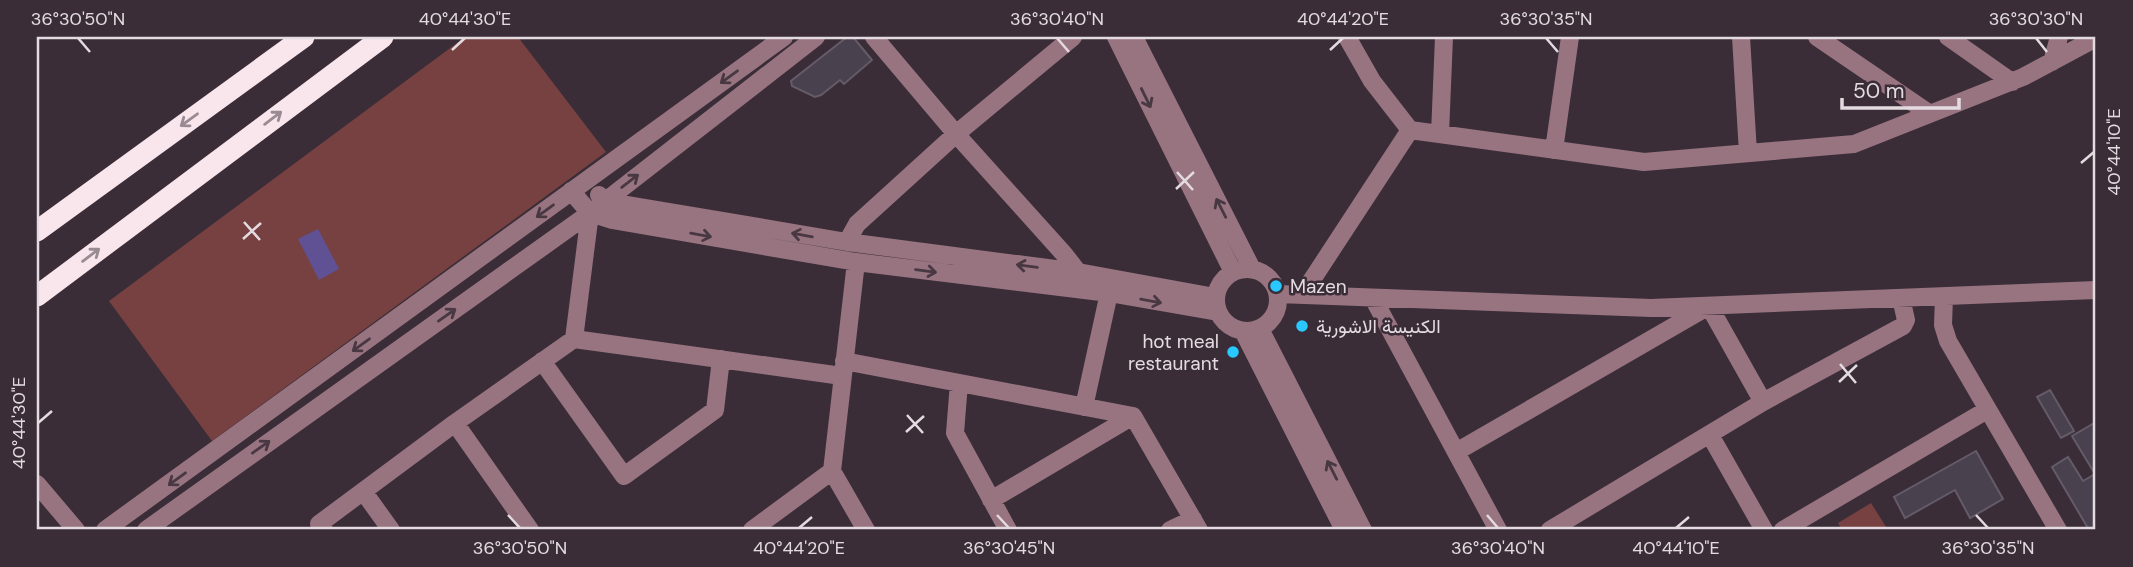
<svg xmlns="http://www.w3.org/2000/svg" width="2133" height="567" viewBox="0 0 2133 567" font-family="'DM Sans',Vazirmatn,sans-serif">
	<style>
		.green { fill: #774142 }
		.water { fill: #605094 }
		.building { fill: #49414e; stroke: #645b69; stroke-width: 2 }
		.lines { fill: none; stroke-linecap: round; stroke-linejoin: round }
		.minor { stroke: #987480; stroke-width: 18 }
		.highway { stroke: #f9e6ec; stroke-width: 21 }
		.oneway { stroke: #483842 }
		.oneway2 { stroke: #9a8a92 }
		.ticks { fill: none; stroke: #e4dbe1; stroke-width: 2.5 }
		.poi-dot { fill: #29c8ff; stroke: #3a2d37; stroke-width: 2.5 }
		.labels { text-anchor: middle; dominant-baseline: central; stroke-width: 5; stroke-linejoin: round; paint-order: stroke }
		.poi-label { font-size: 19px; fill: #e4dbe1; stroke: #3a2d37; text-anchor: start }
		.neatline { fill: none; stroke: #e4dbe1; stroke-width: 2.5 }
		.ticks-label { font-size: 18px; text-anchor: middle; fill: #e4dbe1 }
	</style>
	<rect width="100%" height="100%" fill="#3a2d37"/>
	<path class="green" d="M465,37H518L606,152L212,441L109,301Z
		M1871,503L1888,530H1842L1838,523Z"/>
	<path class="water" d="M318,229L339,269L319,280L298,239Z"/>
	<path class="building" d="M847,37H853L872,60L844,84L840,80L821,95L815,97L792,86L791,81Z
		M2050,390L2074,431L2061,438L2037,397Z
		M2096,422V530H2089L2052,467L2068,457L2083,481L2095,474L2072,436Z
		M1976,451L2003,499L1970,518L1955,490L1905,518L1894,497Z"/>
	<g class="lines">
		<path class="minor" d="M874,37L956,134L1064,254L1078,272
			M1116,37L1233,272
			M1134,37L1252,269
			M1347,37L1372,81L1410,130
			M1741,37L1748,153
			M1817,37L1930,114
			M1948,37L2012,82
			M2052,62L2059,37
			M1440,134L1444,37
			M1554,150L1570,37
			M571,191L590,213L612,220L856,262L1109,293L1218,312
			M599,195L604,201L847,242L1078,272L1215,297
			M847,242L857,224L956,134L1073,37
			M856,262L832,471L866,530
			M1216 300a31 31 0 1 1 62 0a31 31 0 1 1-62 0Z
			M1278,294L1651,308L2096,290
			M1302,295L1410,130L1644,162L1854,144L2023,77L2096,38
			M1944,297L1943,325L1948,341L2058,530
			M1373,298L1498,530
			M1260,329L1363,530
			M1243,331L1344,530
			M574,339L842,376
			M542,361L624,476L715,410L721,359
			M844,361L1133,416L1199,530
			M959,383L955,433L1008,530
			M1084,407L1109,293
			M455,423L530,530
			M1710,435L1764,530
			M1456,452L1709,306L1763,402
			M37,484L76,530
			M363,491L391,530
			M991,500L1133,416
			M105,530L784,37
			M146,530L590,213L816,37
			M324,530L319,524L455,423L574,339L590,213
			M752,530L832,471
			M1170,530L1193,519
			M1550,530L1763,402L1903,326L1906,320L1901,298
			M1783,530L1987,410"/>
		<path class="highway" d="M37,231L304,37
			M37,296L383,37"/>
	</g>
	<defs><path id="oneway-shaft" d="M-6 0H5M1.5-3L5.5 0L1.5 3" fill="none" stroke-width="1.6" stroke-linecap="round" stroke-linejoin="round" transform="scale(1.75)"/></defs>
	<g class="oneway">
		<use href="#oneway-shaft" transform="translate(729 77) rotate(144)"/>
		<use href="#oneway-shaft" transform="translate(1146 98) rotate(64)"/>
		<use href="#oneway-shaft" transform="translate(630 181) rotate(-38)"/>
		<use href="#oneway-shaft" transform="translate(1221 208) rotate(-117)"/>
		<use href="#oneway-shaft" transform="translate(545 211) rotate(144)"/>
		<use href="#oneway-shaft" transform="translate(701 235) rotate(10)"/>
		<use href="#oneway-shaft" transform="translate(802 235) rotate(-170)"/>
		<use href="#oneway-shaft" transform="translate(1027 266) rotate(-173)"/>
		<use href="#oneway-shaft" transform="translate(926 271) rotate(7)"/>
		<use href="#oneway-shaft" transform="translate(1151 301) rotate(10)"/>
		<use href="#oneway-shaft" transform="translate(447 315) rotate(-35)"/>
		<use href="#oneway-shaft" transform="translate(361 345) rotate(144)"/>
		<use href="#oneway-shaft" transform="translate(261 447) rotate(-35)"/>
		<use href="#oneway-shaft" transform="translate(1332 470) rotate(-117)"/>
		<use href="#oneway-shaft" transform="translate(177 479) rotate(144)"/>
	</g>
	<g class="oneway2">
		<use href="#oneway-shaft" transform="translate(273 118) rotate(-37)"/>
		<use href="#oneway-shaft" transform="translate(189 120) rotate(144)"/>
		<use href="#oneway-shaft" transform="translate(91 255) rotate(-37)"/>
	</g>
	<path class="ticks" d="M78,38L90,52M1057,38L1069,52M1546,38L1558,52M2036,38L2047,52M452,50L465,38M1330,50L1343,38M2081,163L2094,152M1177,172L1193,190M1176,189L1194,172M244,222L260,240M243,239L261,223M1840,364L1856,383M1839,382L1857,365M907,415L923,433M38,423L52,411M906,432L924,416M508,515L520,528M997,515L1009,528M1487,515L1498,528M1976,515L1988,528M799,528L812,517M1676,528L1689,517"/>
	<g class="poi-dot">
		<circle cx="1276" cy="286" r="7"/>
		<circle cx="1302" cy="326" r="7"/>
		<circle cx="1233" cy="352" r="7"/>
	</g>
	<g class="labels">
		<g class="poi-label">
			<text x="1290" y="286">Mazen</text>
			<text x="1316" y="326">الكنيسة الاشورية</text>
			<text x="1219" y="341" text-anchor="end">hot meal<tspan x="1219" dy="22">restaurant</tspan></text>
		</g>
	</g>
	<rect width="2133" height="567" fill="none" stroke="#3a2d37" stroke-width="77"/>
	<path d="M1842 98v10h117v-10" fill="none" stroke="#e4dbe1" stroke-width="3.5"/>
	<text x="1853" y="98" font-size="21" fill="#e4dbe1" stroke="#3a2d37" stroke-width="5" paint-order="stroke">50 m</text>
	<rect x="38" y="38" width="2056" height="490" class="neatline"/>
	<g class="ticks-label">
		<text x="78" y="25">36°30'50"N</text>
		<text x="465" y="25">40°44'30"E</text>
		<text x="1057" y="25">36°30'40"N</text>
		<text x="1343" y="25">40°44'20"E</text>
		<text x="1546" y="25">36°30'35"N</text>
		<text x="2036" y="25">36°30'30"N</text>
		<text transform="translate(2114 152) rotate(-90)" y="6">40°44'10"E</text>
		<text transform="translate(19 423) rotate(-90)" y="6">40°44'30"E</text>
		<text x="520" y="554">36°30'50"N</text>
		<text x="799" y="554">40°44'20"E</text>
		<text x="1009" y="554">36°30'45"N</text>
		<text x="1498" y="554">36°30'40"N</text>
		<text x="1676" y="554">40°44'10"E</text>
		<text x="1988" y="554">36°30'35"N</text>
	</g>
</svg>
